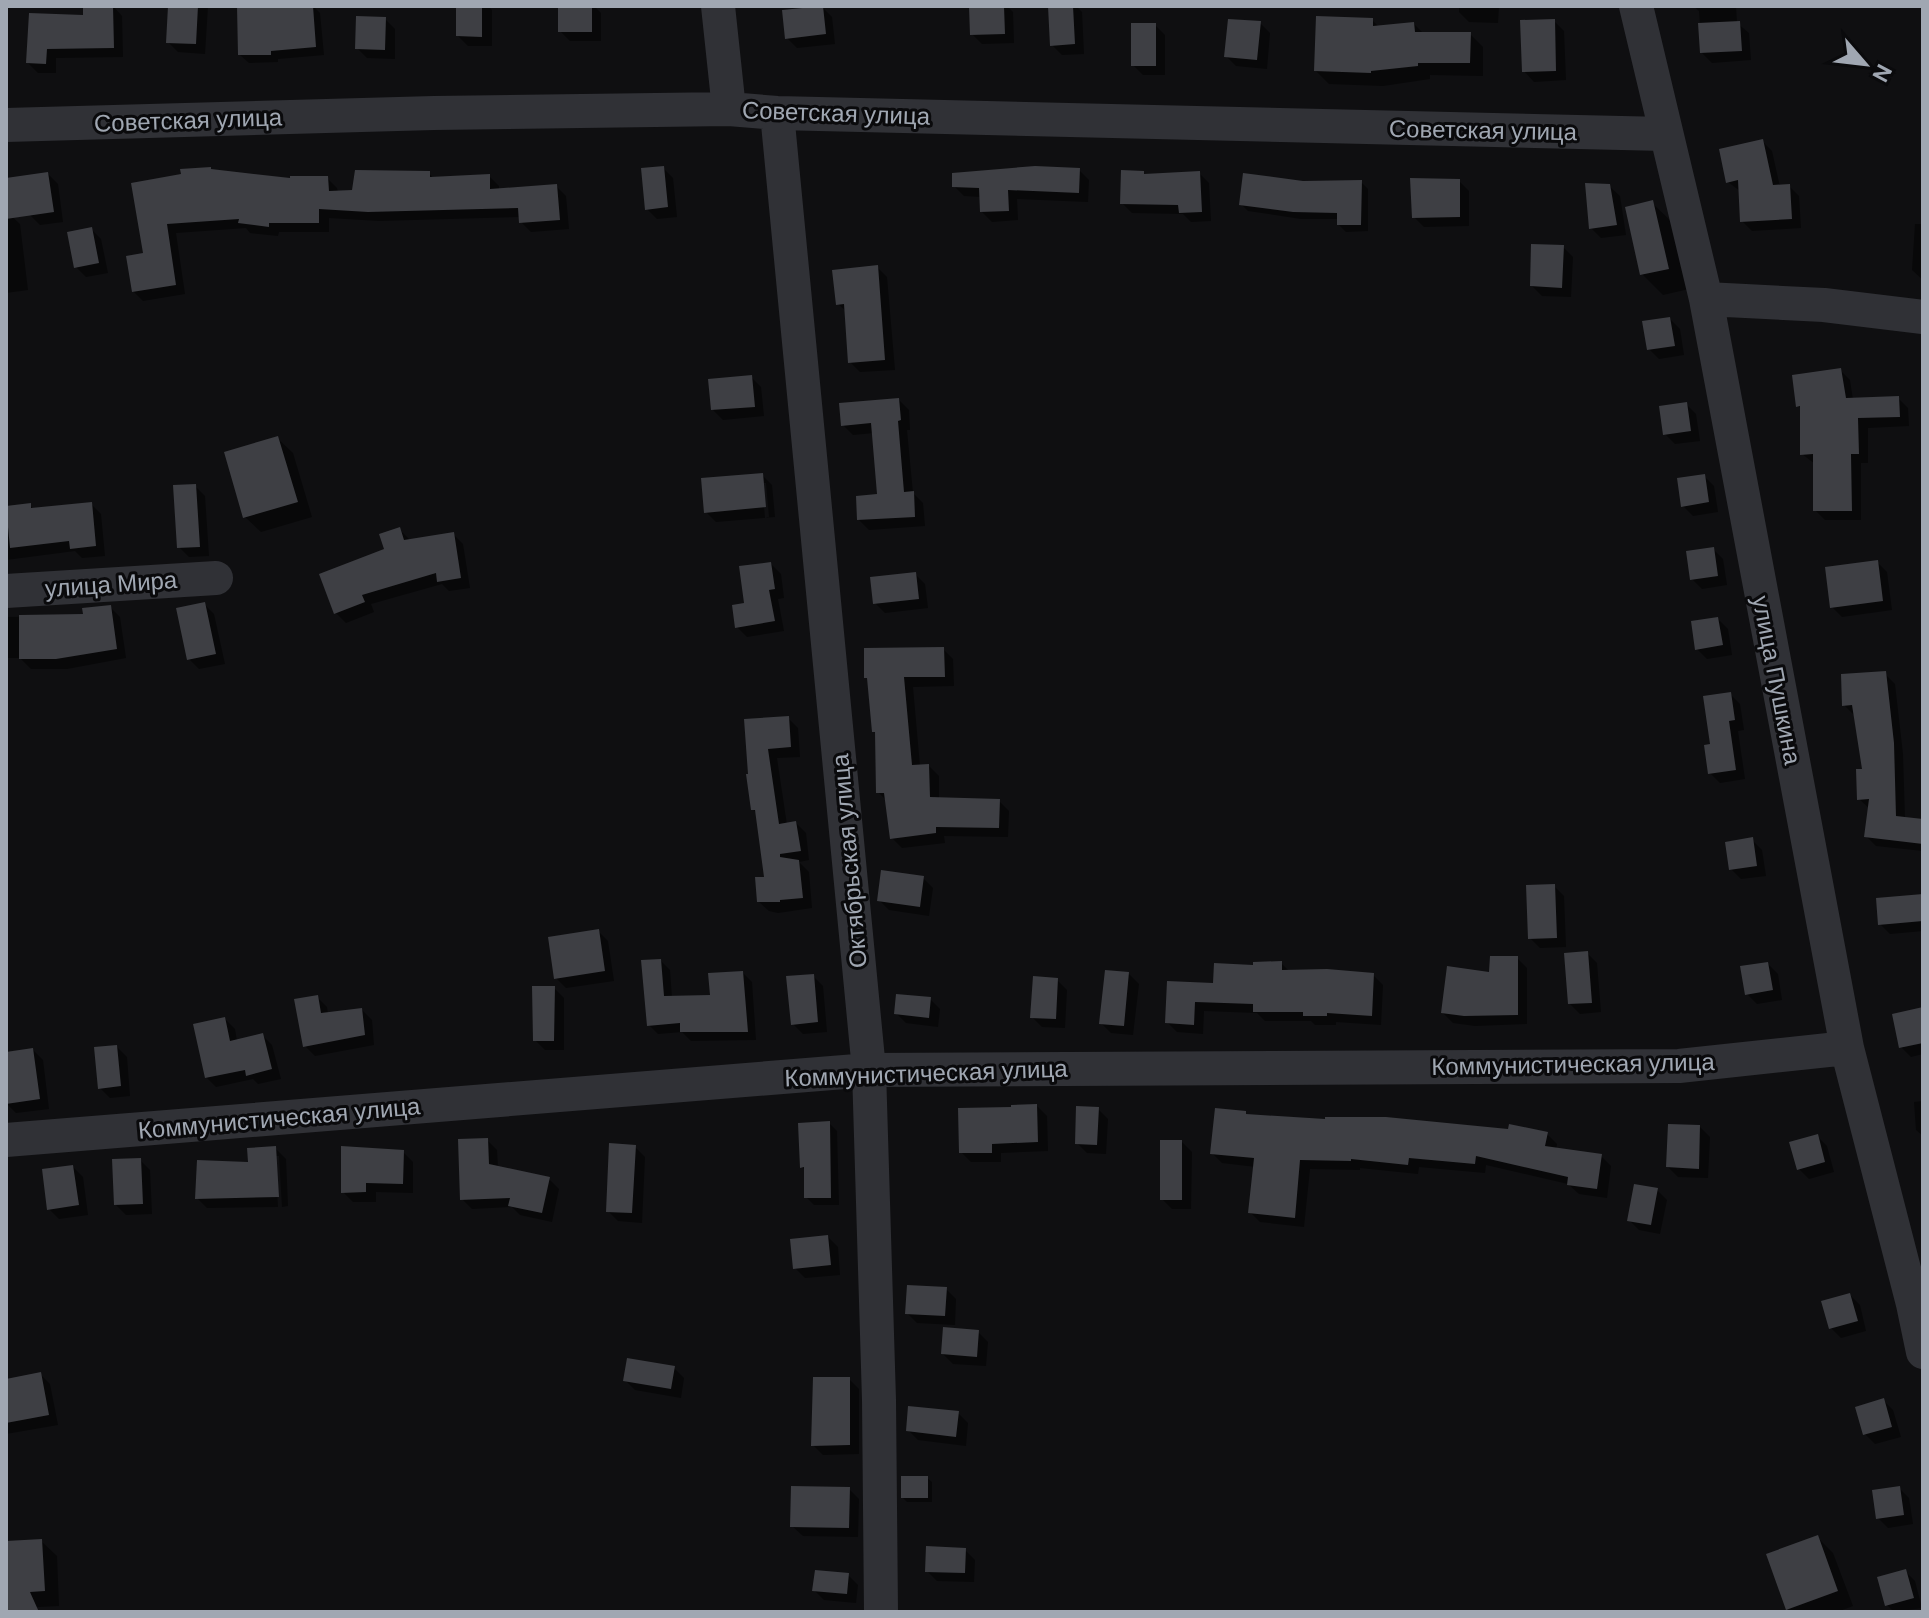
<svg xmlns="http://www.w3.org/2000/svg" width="1929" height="1618" viewBox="0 0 1929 1618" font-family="'DM Sans',sans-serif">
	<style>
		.shadow { fill: #0007; fill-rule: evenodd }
		.building { fill: #3e3f44 }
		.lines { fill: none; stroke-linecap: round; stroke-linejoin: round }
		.minor { stroke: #303136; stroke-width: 34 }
		.labels { text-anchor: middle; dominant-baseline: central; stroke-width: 6; stroke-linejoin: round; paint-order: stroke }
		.street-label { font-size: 24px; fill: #a0a7b2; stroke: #0a0a0c }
	</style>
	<rect width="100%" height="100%" fill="#0f0f11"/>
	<path class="shadow" d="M113,6L122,16L123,57L56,58V73H38L28,63L85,17Z
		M170,6H208L205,54L178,52L168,42Z
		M239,6H313L320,13L324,55L278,59V62L249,63L240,55Z
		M458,6H488L492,10V46H468L458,36Z
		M560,6H594L601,13V41H570L560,31Z
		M971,6H1007L1013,12L1014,43L982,44L972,34Z
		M1050,6H1076L1082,12L1084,54L1062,55L1052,45Z
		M1459,6H1499L1498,23L1469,22L1459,12Z
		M1693,6H1736L1737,23L1749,33L1751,60L1712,63L1702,53L1699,11Z
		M822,7L832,17L835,44L797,48L787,38Z
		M385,19L395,29V59L367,58L357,48Z
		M1372,20L1379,27L1414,24L1424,34H1470L1483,47V76L1430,75V79L1383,86L1329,84L1316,71Z
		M1554,21L1564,31L1566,80L1534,82L1524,71Z
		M1260,23L1270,33L1267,69L1236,66L1226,56Z
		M1155,25L1165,35V75H1143L1133,65Z
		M1762,141L1772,151L1780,187L1789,186L1799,196L1801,228L1752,231L1742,221L1740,191L1728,182Z
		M663,168L673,178L677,217L657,219L647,209Z
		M1079,170L1089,180L1088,202L1017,199L1018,220L992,222L982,212L981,197L964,196L954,186Z
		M212,171L292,180L327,178L337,188L338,192H354L429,173L434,179L489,176L499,186V190L556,186L566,196L569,229L531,232L521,222V217L379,221L329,218V232H279L278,236L250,233L246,228L176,233L185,294L143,301L133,291L145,255L134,184Z
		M1143,173L1146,176L1199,173L1209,183L1211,221L1191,222L1183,214L1132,213L1122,203Z
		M48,174L58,184L63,222L40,225L30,215Z
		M1459,181L1469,191V226L1424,227L1414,217Z
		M1361,182L1368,189V231L1346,232L1339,225V219H1301L1248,211L1241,204Z
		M1609,186L1620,196L1626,235L1601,238L1591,228Z
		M1652,203L1673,223L1689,289L1663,295L1642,274Z
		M6,211L20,224L28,290L6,293Z
		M1915,224H1923V280L1912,270Z
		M91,229L101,239L108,273L86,277L76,267Z
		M1563,247L1573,257L1571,297L1542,296L1532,286Z
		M877,267L887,277L895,370L860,372L850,362L847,312L838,304Z
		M1670,319L1680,329L1684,355L1659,359L1649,349Z
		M1840,370L1850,380L1853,400L1898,398L1908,408L1909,426L1868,428V463H1861V520H1825L1815,510V464L1802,454V409L1798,406Z
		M751,377L761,387L764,416L723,420L713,410Z
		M899,400L909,410L910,430H907L913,493L923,503L925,526L869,530L859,520L880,496L874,433L853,435L843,425Z
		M1686,404L1696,414L1700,441L1675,444L1665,434Z
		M277,438L293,453L312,517L261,532L245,517Z
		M762,475L772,485L775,517L716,522L706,512ZM762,483H766L769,517L765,518Z
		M1704,476L1714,486L1718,512L1693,516L1683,506Z
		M195,486L205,496L209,556L189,557L179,547Z
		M91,504L101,514L105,556L82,558L75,551L6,560V508L30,505L34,510Z
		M400,530L411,541L453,534L463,544L470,588L449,591L442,584L371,604L374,612L346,623L336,613Z
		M1713,549L1723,559L1727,585L1702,589L1692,579Z
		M1877,562L1887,572L1892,610L1842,617L1832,607Z
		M771,564L781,574L784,598L778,599L784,631L747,637L737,627L746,604Z
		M915,574L925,584L928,608L885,613L875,603Z
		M204,604L214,614L225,664L199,669L189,659Z
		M110,607L120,617L126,658L67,669H31L20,658H6V617L86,616Z
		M1718,619L1728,629L1732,655L1707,659L1697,649Z
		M943,649L953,659L954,686L913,687L920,766H929L939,776V799L999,801L1009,811L1008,837L944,836L945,843L902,848L892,838L887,801L878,792L877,735L874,731L869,680Z
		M1885,674L1895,684L1903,754L1905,819L1923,821V851L1876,846L1866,836L1870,809L1859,799L1864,771L1854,715L1844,705Z
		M1730,694L1740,704L1744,730L1738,731L1745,779L1720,783L1710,773L1712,746Z
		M788,718L798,728L800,757L777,758L787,825L796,823L806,833L809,860L799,862L809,872L812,908L778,913L769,911L758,901L766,878L757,814L753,809L748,776Z
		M1752,840L1762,850L1766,876L1741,879L1731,869Z
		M923,878L933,888L929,916L889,910L879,900Z
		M1554,886L1564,896L1566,947L1540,948L1530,938Z
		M1923,896V931L1890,934L1880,924Z
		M598,931L608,941L614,981L566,988L556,978Z
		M1587,953L1597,963L1601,1012L1580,1014L1570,1004Z
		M1517,958L1527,968V1024L1475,1026L1453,1023L1443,1013L1491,974Z
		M661,961L670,970L672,998L712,997L743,973L752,982L756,1040L691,1041L682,1032L658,1034L649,1025Z
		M1281,963L1290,972L1373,975L1383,985L1381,1025L1336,1022V1025H1315L1311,1021H1265L1257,1013L1204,1011L1203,1034L1177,1032L1167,1022L1215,985L1255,967Z
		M1768,964L1778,974L1782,1000L1757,1004L1747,994Z
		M1129,974L1139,984L1133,1035L1111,1033L1101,1023Z
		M813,976L823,986L827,1032L803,1034L793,1024Z
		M1057,980L1067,990L1065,1028L1042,1027L1032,1017Z
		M554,988L564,998V1050H545L535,1040Z
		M317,997L327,1007L328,1014L362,1010L372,1020L374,1045L315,1056L305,1046Z
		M930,999L940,1009L938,1027L906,1023L896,1013Z
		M1923,1009V1054L1911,1057L1901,1047Z
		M225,1019L235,1029L237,1041L262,1035L272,1045L281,1079L258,1084L253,1079L216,1087L206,1077Z
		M117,1047L127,1057L130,1096L110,1098L100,1088Z
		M33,1050L43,1060L49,1109L16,1113L6,1103V1054Z
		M1923,1101V1136L1916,1130L1914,1102Z
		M1037,1106L1047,1116L1048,1151L1001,1153V1162H971L961,1152Z
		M1098,1109L1108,1119L1106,1154L1087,1153L1077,1143Z
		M1245,1113L1248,1116L1547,1134L1557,1144L1556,1150L1601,1156L1611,1166L1607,1198L1579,1194L1568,1184L1486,1165L1485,1173L1419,1167L1418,1174L1360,1168V1170L1310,1169L1304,1227L1260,1222L1250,1212L1256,1167L1222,1163L1212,1153Z
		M829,1123L837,1131L839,1205H814L806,1197V1171L802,1167Z
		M1700,1127L1710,1137L1708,1178L1678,1177L1668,1167Z
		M1817,1136L1827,1146L1834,1172L1809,1179L1799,1169Z
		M487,1140L497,1150L498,1168L549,1179L559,1189L552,1222L520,1215L512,1207L472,1209L462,1199Z
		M1182,1142L1192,1152L1191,1209H1172L1162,1199Z
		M635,1147L645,1157L642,1223L618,1221L608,1211Z
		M276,1149L286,1159L288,1206L282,1207L279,1156H275L278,1207L207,1208L197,1198Z
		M403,1152L413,1162V1193L376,1192V1202H353L343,1192Z
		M140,1160L150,1170L152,1214L126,1215L116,1205Z
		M73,1167L83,1177L88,1215L59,1219L49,1209Z
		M1657,1190L1667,1200L1660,1234L1639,1230L1629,1220Z
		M828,1237L838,1247L840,1275L805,1278L795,1268Z
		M946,1289L956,1299L955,1325L917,1323L907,1313Z
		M1850,1295L1860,1305L1866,1331L1841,1338L1831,1328Z
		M978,1332L988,1342L986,1366L953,1364L943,1354Z
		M674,1368L684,1378L681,1398L635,1390L625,1380Z
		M40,1374L50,1384L58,1425L6,1434V1381Z
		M849,1379L859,1389V1454L823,1455L813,1445Z
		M1883,1400L1893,1410L1901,1437L1875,1444L1865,1434Z
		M958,1413L968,1423L966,1446L918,1440L908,1430Z
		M927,1478L932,1482V1502H907L903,1498Z
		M1899,1488L1909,1498L1913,1524L1888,1528L1878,1518Z
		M849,1489L859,1499L858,1537L803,1536L792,1526Z
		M1818,1538L1833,1553L1853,1606L1837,1612H1791L1788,1609Z
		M41,1541L57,1556L59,1606L18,1608L6,1596V1543Z
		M965,1550L975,1560L974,1582L937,1581L927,1571Z
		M1905,1571L1915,1581L1922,1608L1894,1612L1887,1605Z
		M848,1575L858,1585L856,1603L824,1600L814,1590Z"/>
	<path class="building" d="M83,6H113L114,48L47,49L46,64L26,63L29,13L83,15Z
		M168,6H198L196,44L166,43Z
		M237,6H313L316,47L271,51V55H238Z
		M456,6H482V37L456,36Z
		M558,6H592V32H558Z
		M823,6L826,34L785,39L782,10Z
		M969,6H1004L1005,34L970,35Z
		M1048,6H1073L1075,44L1050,46Z
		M356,16L386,17L385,50L355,49Z
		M1316,16L1373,18V26L1414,22L1415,32H1471L1470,63H1418V66L1371,71V73L1314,71Z
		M1228,19L1261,21L1257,60L1224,57Z
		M1555,19L1556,71L1522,72L1520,20Z
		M1740,21L1742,51L1700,53L1698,23Z
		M1131,23H1156V66H1131Z
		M1763,139L1773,185L1790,184L1792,219L1740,222L1738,180L1726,183L1719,149Z
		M664,166L668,207L645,210L641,168Z
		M1035,166L1080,168L1079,193L1008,190L1009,211L980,212L979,188L952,187V173Z
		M211,167V169L290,178V176H328L329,191L352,190L355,170L430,171V177L490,174V189L557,184L560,220L519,223L518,208L368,212L319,209V223H269V227L238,223L239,219L167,224L176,285L132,292L126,256L143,253L131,183L181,174L180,169Z
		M1121,170L1144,171V174L1200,171L1202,212L1179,213L1178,205L1120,204Z
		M48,172L54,212L6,219V178Z
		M1243,173L1303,181L1362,180L1361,225H1337V213L1293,212L1239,205Z
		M1410,178L1460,179V217L1412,218Z
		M1585,183L1610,184L1617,225L1589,229Z
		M1653,200L1669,269L1640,275L1625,207Z
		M92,227L99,263L74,268L67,232Z
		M1531,244L1564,245L1562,288L1530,286Z
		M878,265L885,360L848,363L844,304L836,305L832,270Z
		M1670,317L1675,346L1647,350L1642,321Z
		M1841,368L1846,398L1899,396L1900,417L1858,418L1859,454H1851L1852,511H1813V454L1800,455V406L1796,407L1792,375Z
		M752,375L755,407L711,410L708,379Z
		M899,398L901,420L898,421L904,492L914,491L915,517L857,520L856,496L877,494L871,423L841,426L839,403Z
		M1687,402L1691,431L1663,435L1659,406Z
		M278,436L298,502L243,518L224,452Z
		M763,473L766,507L704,513L701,478Z
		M1705,474L1709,502L1681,507L1677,478Z
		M196,484L200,547L177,548L173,485Z
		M92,502L96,546L70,549L69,541L10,548L6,506L31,503V508Z
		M400,527L404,540L454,532L461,578L437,582L436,573L362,595L365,602L334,614L319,574L384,549L379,534Z
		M1714,547L1718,576L1690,580L1686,551Z
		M1878,560L1883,601L1830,608L1825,567Z
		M771,562L775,589L769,590L775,621L735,628L732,605L744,603L739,566Z
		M916,572L919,599L873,604L870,577Z
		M205,602L216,654L187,660L176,608Z
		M111,605L117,649L56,659H19V615L83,614L82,608Z
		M1718,617L1723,645L1695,650L1691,621Z
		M944,647L945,677H904L912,765L929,764L930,797L1000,799L999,828L936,827V833L890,839L884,793H876L875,732H872L867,678H864V648Z
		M1886,671L1894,743L1896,816L1923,819V844L1864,837L1869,799L1857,800L1856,769H1862L1852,705L1842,706L1841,674Z
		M1731,692L1735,720L1729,721L1736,770L1708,774L1704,745L1710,744L1703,696Z
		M789,716L791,747L768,749L779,824L796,821L801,851L780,854V857L799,860L803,898L780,900V902H757L755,877H764L755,810H751L746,774H748L744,719Z
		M1753,837L1757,866L1729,870L1725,842Z
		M881,870L924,876L920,907L877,901Z
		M1555,884L1557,938L1528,939L1526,885Z
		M1923,894V921L1878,925L1876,898Z
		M599,929L605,971L554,979L548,937Z
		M1588,951L1592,1003L1568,1004L1564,953Z
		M1490,956H1518V1015L1464,1016L1441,1013L1447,966L1489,972Z
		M661,959L664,996L710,995L708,973L743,971L748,1032H680V1023L647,1026L641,960Z
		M1282,961V970L1327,969L1374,973L1372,1016L1327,1013V1016H1303V1012H1253V1004L1195,1002L1194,1025L1165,1023L1167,981L1213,983L1214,963L1253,965V962Z
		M1768,962L1773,990L1745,995L1740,966Z
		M1105,970L1129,972L1124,1026L1099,1024Z
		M814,974L818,1022L791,1025L786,976Z
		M1033,976L1058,978L1056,1019L1030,1018Z
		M532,986H555L554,1041H533Z
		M896,994L931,997L929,1018L894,1014Z
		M318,995L321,1013L362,1008L365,1035L303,1047L294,999Z
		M1923,1007V1043L1899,1048L1892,1014Z
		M225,1017L230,1041L263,1033L272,1069L246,1076L245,1070L205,1078L193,1024Z
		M117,1045L121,1086L98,1089L94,1047Z
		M33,1048L40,1099L6,1104V1052Z
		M1037,1104L1038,1142L992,1144V1153H959L958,1108L1011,1107V1105Z
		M1076,1106L1099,1107L1097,1145L1075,1144Z
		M1215,1108L1246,1111V1114L1325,1119V1117H1386L1508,1129L1509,1124L1548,1132L1545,1146L1602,1154L1597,1189L1567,1185L1568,1177L1476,1156L1475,1164L1409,1158L1408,1165L1351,1159V1161L1300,1160L1295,1218L1248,1213L1254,1158L1210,1154Z
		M830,1121L831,1198H804V1167L800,1168L798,1123Z
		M1668,1124L1700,1125L1699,1169L1666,1167Z
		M1818,1134L1825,1162L1797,1170L1789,1142Z
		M488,1138L489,1164L550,1177L542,1213L508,1206L510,1198L460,1200L458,1139Z
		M1160,1140H1182V1200H1160Z
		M609,1143L636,1145L632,1213L606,1212Z
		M276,1146L279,1197L195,1199L197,1160L248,1162L247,1148Z
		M341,1146L404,1150L403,1184L366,1183V1192L341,1193Z
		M141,1158L143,1204L114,1205L112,1159Z
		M73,1165L79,1205L47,1210L42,1169Z
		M1634,1184L1658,1188L1651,1225L1627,1221Z
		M828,1235L831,1265L793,1269L790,1239Z
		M907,1285L947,1287L945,1316L905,1314Z
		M1850,1293L1858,1321L1829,1329L1821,1301Z
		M943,1327L979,1330L977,1357L941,1354Z
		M627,1358L675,1366L671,1389L623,1381Z
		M41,1372L49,1415L6,1423V1379Z
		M813,1377H850V1445L811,1446Z
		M1884,1398L1892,1427L1863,1435L1855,1407Z
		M908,1406L959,1411L956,1437L906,1431Z
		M901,1476H928V1498H901Z
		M791,1486L850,1487L849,1528L790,1527Z
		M1900,1486L1904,1515L1876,1519L1872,1490Z
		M1818,1535L1838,1591L1786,1610L1766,1554Z
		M42,1539L45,1591L30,1592L39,1612H6V1541Z
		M926,1546L966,1548L965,1573L925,1572Z
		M1906,1569L1914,1598L1885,1606L1877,1577Z
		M815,1570L849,1573L847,1594L812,1591Z"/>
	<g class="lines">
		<path class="minor" d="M718,6L729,109
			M1636,6L1706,299L1847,1048L1913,1304L1923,1352
			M777,113L869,1070L879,1400L881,1612
			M6,125L434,113L729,109L777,113L1665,134
			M1706,299L1824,305L1923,317
			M6,591L216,578
			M6,1140L869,1070L1679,1066L1847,1048"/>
	</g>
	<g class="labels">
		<g class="street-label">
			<text transform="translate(836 113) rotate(2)">Советская улица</text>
			<text transform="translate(188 120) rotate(-2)">Советская улица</text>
			<text transform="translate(1483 130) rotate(1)">Советская улица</text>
			<text transform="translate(111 584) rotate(-4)">улица Мира</text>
			<text transform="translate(1777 680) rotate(79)">улица Пушкина</text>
			<text transform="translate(849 861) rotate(-95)">Октябрьская улица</text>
			<text transform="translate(1573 1064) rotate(-1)">Коммунистическая улица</text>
			<text transform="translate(926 1073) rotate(-2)">Коммунистическая улица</text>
			<text transform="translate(279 1118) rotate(-5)">Коммунистическая улица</text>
		</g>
	</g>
	<rect width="1929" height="1618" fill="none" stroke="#a0a7b2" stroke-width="16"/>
	<g transform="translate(1865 64) rotate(118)" stroke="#0a0a0c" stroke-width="6" paint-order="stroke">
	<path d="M0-6L14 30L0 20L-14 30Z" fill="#a0a7b2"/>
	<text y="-12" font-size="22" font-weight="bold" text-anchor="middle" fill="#a0a7b2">N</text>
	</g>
</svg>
